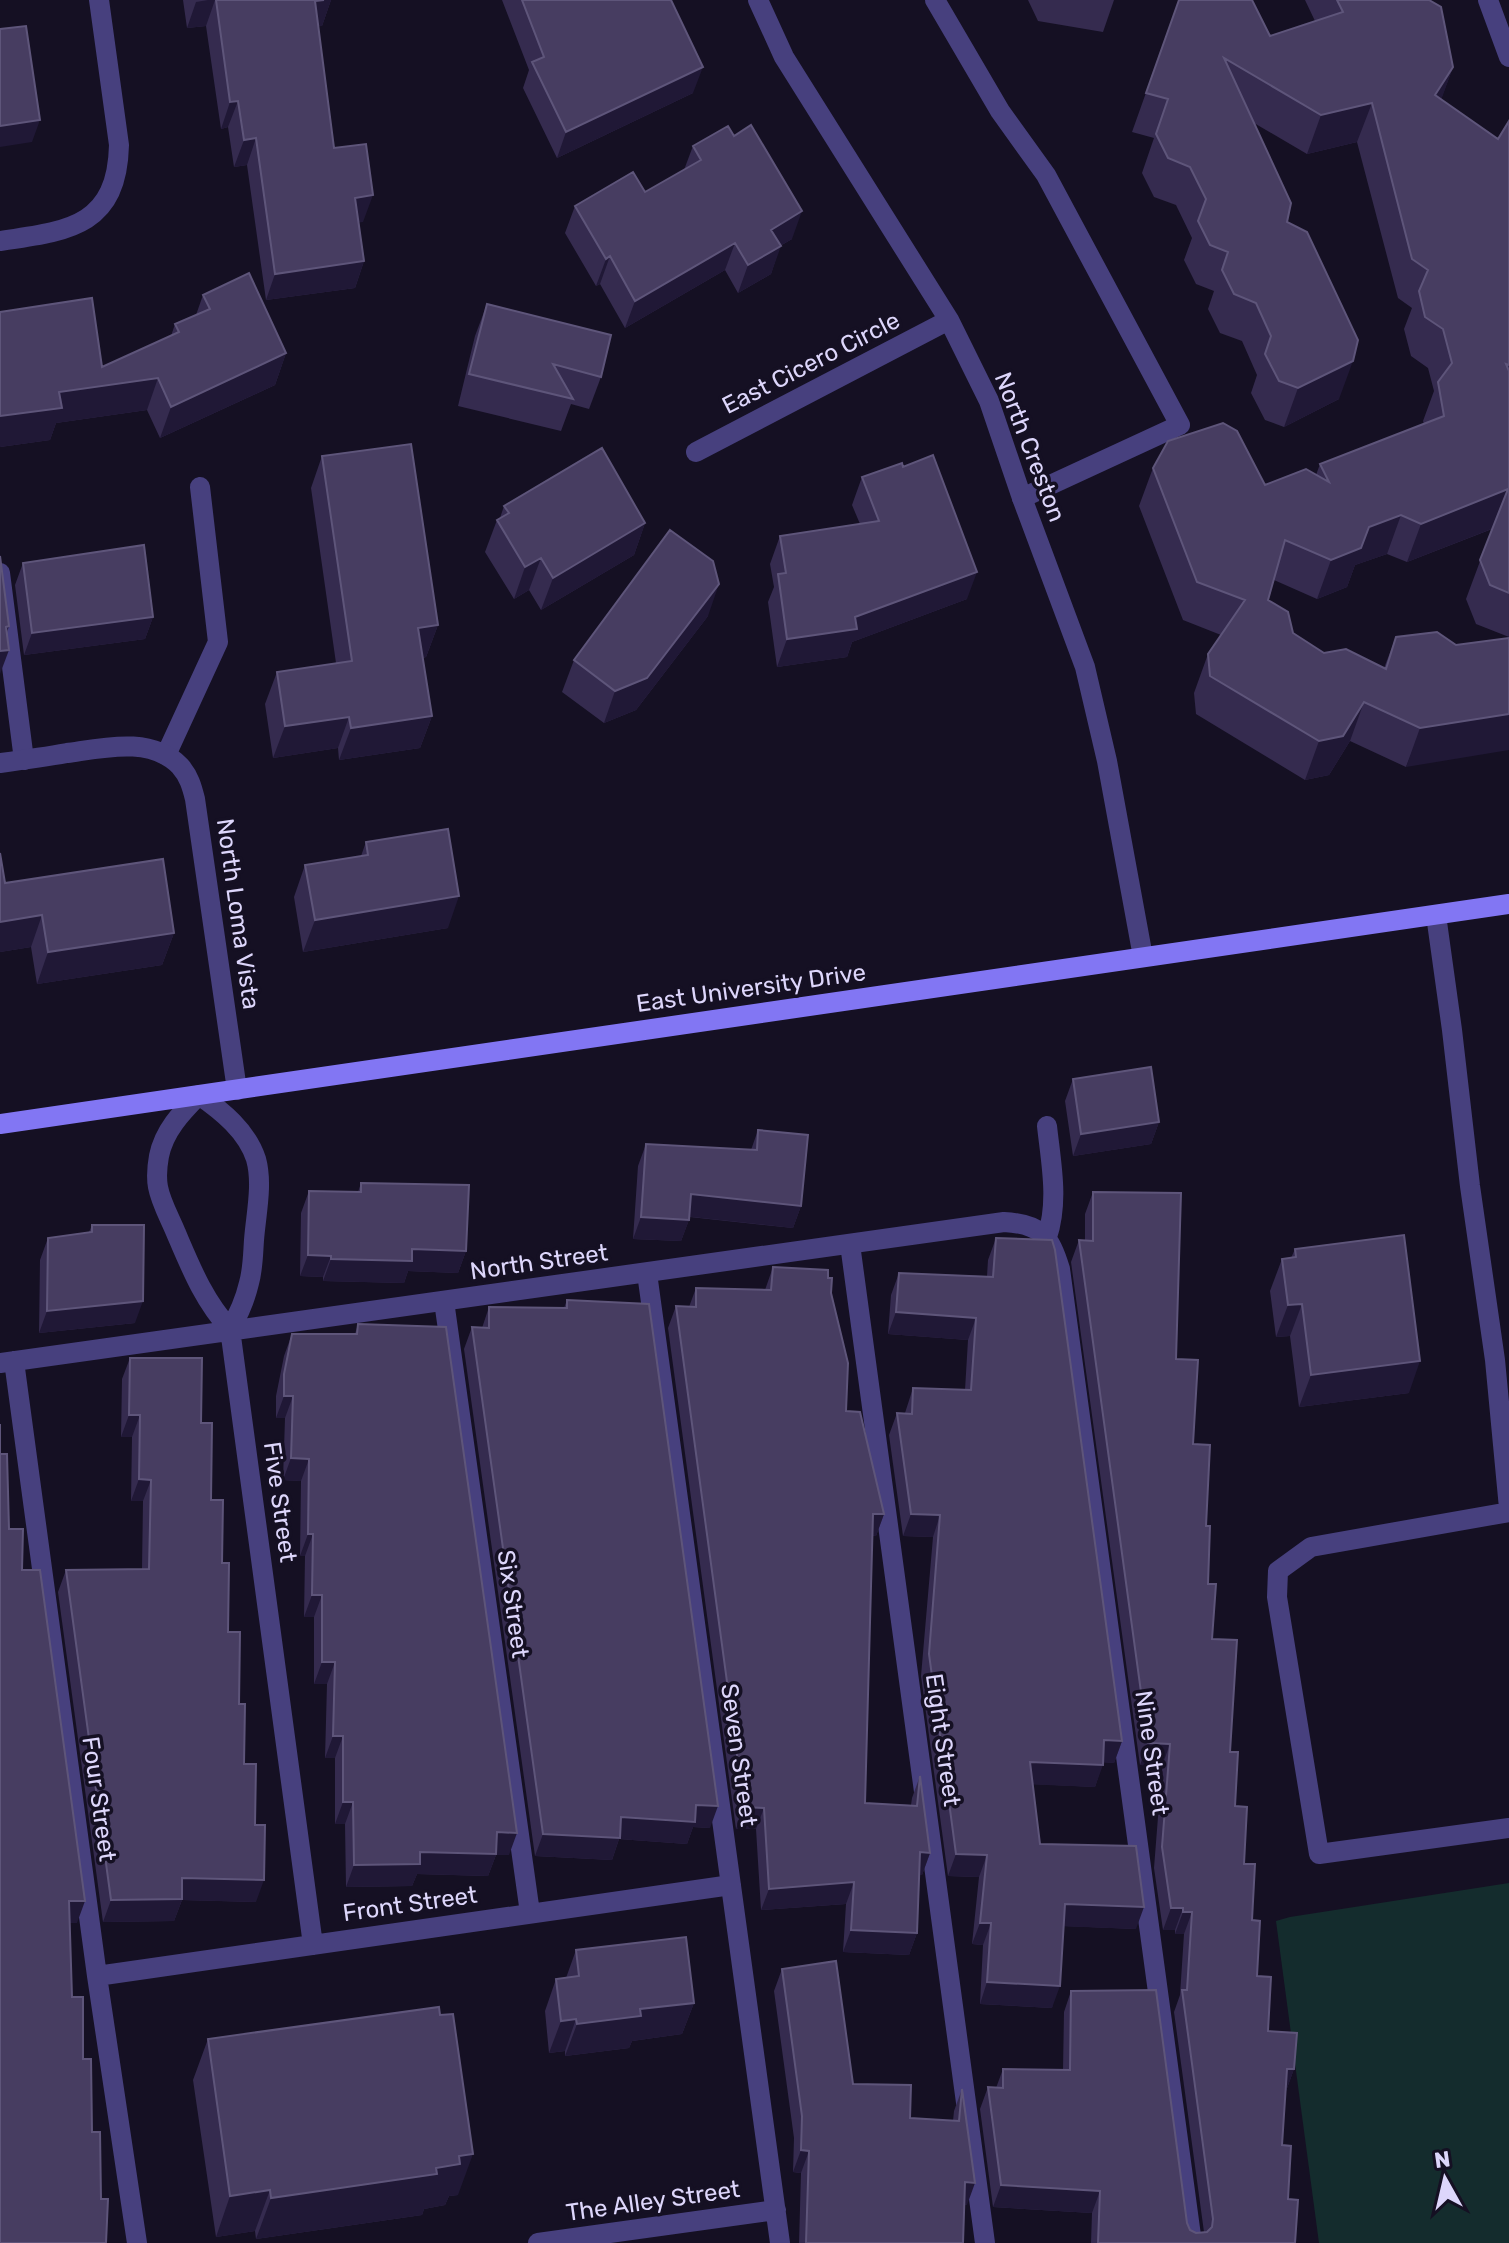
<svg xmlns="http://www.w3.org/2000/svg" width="1509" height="2243" viewBox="0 0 1509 2243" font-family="Rubik,sans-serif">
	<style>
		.green { fill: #142c2d }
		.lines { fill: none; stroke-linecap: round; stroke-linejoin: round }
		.service { stroke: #47407e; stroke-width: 20 }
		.minor { stroke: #47407e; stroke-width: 20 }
		.secondary { stroke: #8276f3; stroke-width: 20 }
		.wall { fill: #352b4f }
		.shaded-wall { fill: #201836 }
		.building { fill: #473d61; stroke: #5e557a; stroke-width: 2 }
		.labels { text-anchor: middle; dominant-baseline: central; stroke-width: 7; stroke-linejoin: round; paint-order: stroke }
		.street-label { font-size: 24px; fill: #ddd6fb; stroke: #151023 }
	</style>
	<rect width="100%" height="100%" fill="#151023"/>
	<path class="green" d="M1509,1883V2243H1319L1276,1921L1290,1917Z"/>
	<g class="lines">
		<path class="service" d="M935,0L1000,111L1046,175L1180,425L1022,498
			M1488,0L1509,57
			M0,573L24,760
			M166,755L218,642L200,487
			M1436,915L1452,1030L1470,1186L1495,1360L1509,1508
			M1047,1126C1051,1163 1059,1201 1047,1237
			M850,1244L985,2243
			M647,1273L780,2243
			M444,1301L530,1913
			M230,1329C239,1314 245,1300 249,1283C253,1269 253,1254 254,1240C256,1214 263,1184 256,1159C247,1131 222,1111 199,1095C181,1113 164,1131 159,1156C157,1167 156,1176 158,1187C161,1203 170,1218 176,1233C191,1268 204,1301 230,1329L313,1945
			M14,1361L97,1976L137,2243
			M0,1363L1004,1222C1041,1224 1050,1236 1060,1269L1192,2243
			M1509,1512L1311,1547L1278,1571L1277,1597L1319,1854L1509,1828
			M97,1976L731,1885
			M538,2243L776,2210"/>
		<path class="minor" d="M758,0L784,57L949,320L989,401L1022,498L1085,667L1107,761L1143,957
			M0,241C68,231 117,227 119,145L99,0
			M696,452L949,320
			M0,763C23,760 45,757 67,753C103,748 151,736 180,766C189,776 192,787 195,799L237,1090"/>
		<path class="secondary" d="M0,1124L1509,904"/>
	</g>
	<path class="wall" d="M183,0H331L322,26H318L334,148L363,222H359L364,261L355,288L266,300L247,165L234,167L228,127L221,129L206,26L187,28Z
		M502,0H671L693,93L557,158L523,88L529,70Z
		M1028,0H1114L1103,32L1038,21Z
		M1179,0L1270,36L1315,21L1305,0H1429L1453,67L1441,99L1498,139L1509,121V637L1476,624L1466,599L1492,529L1407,562L1387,554L1355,565L1347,587L1317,599L1274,580L1268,600L1293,633L1324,653L1384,668L1396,637L1456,645L1406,767L1350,741L1329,775L1305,780L1196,714L1194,693L1208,654L1221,635L1183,620L1139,506L1153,468L1265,485L1316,475L1320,464L1424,424L1423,421L1434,391L1428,368L1411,356L1404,329L1412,308L1398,298L1357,142L1307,154L1254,123L1287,222L1339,399L1284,427L1265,420L1251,393L1257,375L1242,341L1220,333L1208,309L1214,291L1196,284L1184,260L1192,238L1176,205L1154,197L1142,173L1154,138L1132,132Z
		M693,146L792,239L780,246L771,274L738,293L725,270L625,328L600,284L596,286L565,233L575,206L645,192L684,170Z
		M203,295L286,353L275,385L160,438L147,410L56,423L50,440L0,447L102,367L171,336L175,324L196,315Z
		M487,304L601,377L589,409L571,404L561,431L458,406L475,336Z
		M322,456L438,625L426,657L423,658L432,716L420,748L339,760L338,748L273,758L265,704L277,672L336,663L311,488Z
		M862,477L967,599L852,642L847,657L777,667L768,602L774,587L770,564L780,536L860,524L852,505Z
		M504,506L645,523L634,555L541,610L529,590L514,599L485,552L497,520L500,518Z
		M23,563L153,617L145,639L24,655L15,585Z
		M708,616L636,710L604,723L562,692L574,660Z
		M366,842L448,928L303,952L294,897L305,865L361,856Z
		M0,853L5,883L174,933L162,965L37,984L31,947L0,952Z
		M1073,1079L1159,1122L1151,1144L1073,1156L1065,1101Z
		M758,1130L801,1206L793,1228L690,1217L681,1241L633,1239L638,1166L646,1144L751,1150Z
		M361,1183L466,1251L458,1273L408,1271L404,1283L323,1281V1277L300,1276L301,1213L309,1191L358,1192Z
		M1093,1192L1176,1359L1193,1444L1206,1526L1208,1584L1212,1639L1230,1752L1235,1806L1252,1920L1257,1976L1268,2031L1294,2069L1286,2091H1285L1282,2145L1288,2199L1295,2243H1091L1092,2213L993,2207L980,2109L988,2087L996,2088L1003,2069L1063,2070L1064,2012L1071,1991L1190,2230L1196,2233L1204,2232L1174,2012L1180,1995L1184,1934H1175V1930H1163L1154,1868L1162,1766L1140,1765L1071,1262L1079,1240L1085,1241V1214Z
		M92,1225L135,1323L39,1333L40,1260L48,1238L89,1232Z
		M996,1238L1122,1741L1114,1763L1103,1762L1095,1787L1033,1784L1040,1844L1136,1929L1064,1926L1052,2008L980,2004L983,1945L972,1944L979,1877L948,1876L921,1676L933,1537L903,1536L889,1435L897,1413H905L913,1388L965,1390L968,1340L888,1334L891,1295L899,1273L987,1276L988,1260Z
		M1295,1249L1409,1393L1299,1407L1290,1336L1276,1337L1270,1291L1282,1259L1291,1258Z
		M773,1267L828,1278L831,1293L846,1411L884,1514L876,1536H872L865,1803L911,1805L912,1798L920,1776L930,1853L922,1875L919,1874L917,1933L909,1955L843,1952L846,1904L761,1910L756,1829H736L668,1328L676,1306L689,1307L696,1288L765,1290Z
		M567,1300L710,1828L693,1827L687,1844L619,1839L612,1860L535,1856L464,1349L472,1327L482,1328L489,1307L564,1308Z
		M358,1324L509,1855H496L488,1876L417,1874L412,1886L346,1887L345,1824H335V1758H325L327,1684H314V1617H304L305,1556H300L301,1481L283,1480L285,1418H276V1396L284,1356L292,1334H355Z
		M130,1358L201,1423L211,1500L222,1563L228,1632L239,1704L256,1902L182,1900L174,1921L103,1922L58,1592L66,1570L142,1569L143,1501H131L132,1437H121L122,1379Z
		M576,1950L694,2003L682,2034L632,2041L629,2048L565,2056V2051L549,2053L545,2011L556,1979L566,1978Z
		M782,1969L853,2084L910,2118L953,2121L954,2111L962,2089L967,2205H964L963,2243H799L801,2173L793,2172L794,2138L774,1991Z
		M208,2039L458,2195L449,2196L445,2205L424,2209L422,2215L256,2239L255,2231L216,2237L193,2080Z"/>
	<path class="shaded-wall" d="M208,0H215L206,26L187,28L196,2Z
		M324,0H331L322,26L305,28L315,1Z
		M703,67L693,93L557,158L566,132Z
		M1453,67L1439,106L1435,95Z
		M238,101L228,127L221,129L230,102Z
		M1372,103L1357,142L1307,154L1321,115Z
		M40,120L32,142L0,147V126Z
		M256,138L247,165L234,167L244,140Z
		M373,195L363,222L346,224L355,198Z
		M802,211L792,239L761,257L771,230Z
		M735,243L725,270L625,328L635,301Z
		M781,246L771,274L738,293L748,265Z
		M610,256L600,284L596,286L606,259Z
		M364,261L355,288L266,300L275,274Z
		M286,353L275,385L160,438L171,407Z
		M1353,361L1339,399L1284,427L1298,388Z
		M158,378L147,410L56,423L50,440L0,447V416L59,392Z
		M1508,489L1494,528L1407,562L1421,524Z
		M1401,515L1387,554L1355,565L1347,587L1317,599L1331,560L1369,527Z
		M645,523L634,555L541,610L553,578Z
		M541,558L529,590L514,599L525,567Z
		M977,572L967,599L852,642L847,657L777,667L787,639L855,617Z
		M719,584L708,616L636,710L604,723L615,691Z
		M153,617L145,639L24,655L32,633Z
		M438,625L426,657L407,660L418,628Z
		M9,626L1,651L9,650L0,674V643L6,627Z
		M1364,702L1350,741L1329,775L1305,780L1319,741Z
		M1509,714V750L1406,767L1420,728Z
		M432,716L420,748L339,760L351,728Z
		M349,717L338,748L273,758L285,726Z
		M459,896L448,928L303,952L315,920Z
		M42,915L31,947L0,952V922Z
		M174,933L162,965L37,984L48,952Z
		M1159,1122L1151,1144L1073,1156L1081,1134Z
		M691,1194L801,1206L793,1228L683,1216Z
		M641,1217L689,1220L681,1241L633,1239Z
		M412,1249L466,1251L458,1273L408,1271L404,1283L323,1281L331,1259Z
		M308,1255L331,1256L323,1277L300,1276Z
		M143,1301L135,1323L39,1333L47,1311Z
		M1302,1304L1290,1336L1276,1337L1288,1305Z
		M896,1312L976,1318L968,1340L888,1334Z
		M1420,1361L1409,1393L1299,1407L1311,1375Z
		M284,1396H293L285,1418H276Z
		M129,1415H140L132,1437H121Z
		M291,1458L309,1459L301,1481L283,1480Z
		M139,1479L151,1480L143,1501H131Z
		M873,1514H884L876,1536L865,1535Z
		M911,1514L940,1515L933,1537L903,1536Z
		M308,1534H313L305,1556H300Z
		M312,1595H322L314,1617H304Z
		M322,1662H335L327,1684H314Z
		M333,1736H343L335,1758H325Z
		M1104,1740L1122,1741L1114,1763L1096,1762Z
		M1148,1743L1170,1744L1162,1766L1140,1765Z
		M1030,1762L1103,1765L1095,1787L1022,1784Z
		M343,1802H353L345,1824H335Z
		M696,1805L718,1806L710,1828L693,1827L687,1844L619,1839L612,1860L535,1856L543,1834L621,1817Z
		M744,1807L764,1808L756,1829H736Z
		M497,1832L517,1833L509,1855H496L488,1876L417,1874L412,1886L346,1887L354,1865L420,1852Z
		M920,1852L930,1853L922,1875L912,1874Z
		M956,1854L987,1855L979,1877L948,1876Z
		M182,1878L264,1880L256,1902L182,1900L174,1921L103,1922L111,1900Z
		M854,1882L846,1904L761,1910L769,1889Z
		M69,1901H85L77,1923H61Z
		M1065,1904L1144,1907L1136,1929L1057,1926Z
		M1171,1908H1183L1175,1930H1163Z
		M1183,1912H1192L1184,1934H1175Z
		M980,1923H991L983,1945L972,1944Z
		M851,1930L917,1933L909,1955L843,1952Z
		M987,1982L1060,1986L1052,2008L980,2004Z
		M694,2003L682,2034L632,2041L629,2048L565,2056L577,2024L640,2009Z
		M576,2019L565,2051L549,2053L561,2021Z
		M1287,2069H1294L1286,2091H1279Z
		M801,2150L809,2151L801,2173L793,2172Z
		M473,2154L458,2195L449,2196L445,2205L424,2209L422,2215L256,2239L271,2198L436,2168L459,2156Z
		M965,2182L975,2183L967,2205L957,2204Z
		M1001,2185L1100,2191L1092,2213L993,2207Z
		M270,2190L255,2231L216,2237L230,2196Z"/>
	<path class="building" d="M216,0H324L315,1L334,148L366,144L373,195L355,198L364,261L275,274L256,138L244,140L238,101L230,102Z
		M522,0H671L703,67L566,132L532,62L544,57Z
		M1179,0H1252L1270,36L1343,12L1337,0H1429L1441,7L1453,67L1435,95L1498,139L1509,121V365L1506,364L1509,371V593L1490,585L1480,560L1508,489L1421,524L1401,515L1369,527L1361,548L1331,560L1285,540L1268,600L1288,612L1293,633L1324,653L1346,649L1386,669L1396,637L1437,632L1456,645L1509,638V714L1420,728L1364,702L1343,736L1319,741L1210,676L1208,654L1245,600L1197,582L1153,468L1168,441L1223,423L1237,431L1265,485L1306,469L1329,482L1320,464L1444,416L1438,382L1452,363L1443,329L1425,317L1419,291L1428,270L1412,259L1372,103L1321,115L1224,58L1291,203L1287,222L1307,232L1358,340L1353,361L1298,388L1279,381L1265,354L1271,336L1256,303L1234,294L1222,270L1228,252L1210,245L1198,221L1206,199L1190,167L1168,158L1156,134L1168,99L1146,93Z
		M26,26L40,120L0,126V29Z
		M751,125L802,211L771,230L781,246L748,265L735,243L635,301L610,256L606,259L575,206L633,172L645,192L701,160L693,146L728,126L734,136Z
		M249,273L286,353L171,407L158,378L59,392L62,408L0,416V312L92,298L102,367L179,332L175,324L210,309L203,295Z
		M487,304L611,335L601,377L553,364L573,399L469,374Z
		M411,444L438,625L418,628L432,716L351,728L349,717L285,726L277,672L352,661L322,456Z
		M602,448L645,523L553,578L541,558L525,567L497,520L509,513L504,506Z
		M933,455L977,572L855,617L857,629L787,639L778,574L786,573L780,536L879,521L862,477L902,463L903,467Z
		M670,530L713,561L719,584L647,678L615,691L574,660Z
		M144,545L153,617L32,633L23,563Z
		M0,556L9,626L6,627L9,650L0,651Z
		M448,829L459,896L315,920L305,865L368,855L366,842Z
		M0,853L5,883L163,859L174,933L48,952L42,915L0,922Z
		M1151,1067L1159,1122L1081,1134L1073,1079Z
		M758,1130L808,1135L801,1206L691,1194L689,1220L641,1217L646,1144L757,1150Z
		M361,1183L469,1185L466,1251L412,1249V1261L331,1259V1256L308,1255L309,1191L361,1192Z
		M1093,1192L1181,1193L1176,1359L1198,1360L1193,1444L1210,1445L1206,1526H1210L1208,1584H1216L1212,1639L1237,1640L1230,1752H1238L1235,1806L1247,1807L1244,1864H1255L1252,1920L1260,1921L1257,1976L1271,1977L1268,2031L1297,2033L1294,2069H1287L1282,2145L1291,2146L1288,2199L1298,2200L1295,2243H1098L1100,2191L1001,2185L988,2087L1003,2088V2069L1070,2070L1071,1991L1156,1990L1187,2223L1190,2230L1196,2233L1207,2232L1212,2227L1213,2219L1182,1990H1187L1192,1912H1183V1908H1171L1162,1847L1170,1744L1148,1743L1079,1240L1093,1241Z
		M92,1225H144L143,1301L47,1311L48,1238L92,1232Z
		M1404,1235L1420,1361L1311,1375L1302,1304L1288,1305L1282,1259L1296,1257L1295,1249Z
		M996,1238L1052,1240L1055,1250L1122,1741L1104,1740L1103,1765L1030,1762L1040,1844L1136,1846L1144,1907L1065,1904L1060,1986L987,1982L991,1923H980L987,1855L956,1854L929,1654L940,1515L911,1514L897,1413L912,1414L913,1388L971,1390L976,1318L896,1312L899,1273L993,1277Z
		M773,1267L828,1270V1278H832L831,1293L848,1363L846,1411L860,1412L884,1514H873L865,1803L917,1806L920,1776L930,1853L920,1852L917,1933L851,1930L854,1882L769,1889L764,1808L744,1807L676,1306L696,1307V1288L771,1290Z
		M567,1300L649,1304L718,1806L696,1805L695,1822L621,1817L620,1838L543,1834L472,1327L489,1328V1307L567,1308Z
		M358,1324L446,1327L517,1833L497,1832L496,1854L420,1852V1864L354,1865L353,1802H343V1736H333L335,1662H322V1595H312L313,1534H308L309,1459L291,1458L293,1396H284V1374L292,1334H357Z
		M130,1358H202L201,1423H212L211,1500H223L222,1563H229L228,1632H240L239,1704H245L244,1764H256L255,1825H265L264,1880L182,1878V1899L111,1900L66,1570L149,1569L151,1480L139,1479L140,1415H129Z
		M0,1424V1454H7L9,1529H23L22,1570H40L85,1901H69L72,1997H83V2059H91L92,2132H100L101,2199H108L106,2243H0Z
		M686,1937L694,2003L640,2009L641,2016L577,2024L576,2019L561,2021L556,1979L579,1976L576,1950Z
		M836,1961L853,2084L911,2085L910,2118L959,2121L962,2089L975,2183L965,2182L963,2243H806L809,2151L801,2150L802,2116L782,1969Z
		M439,2007L440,2015L453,2014L473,2154L459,2156L460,2164L436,2168L437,2174L271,2198L270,2190L230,2196L208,2039Z"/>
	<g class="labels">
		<g class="street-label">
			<text transform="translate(811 363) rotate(-27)">East Cicero Circle</text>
			<text transform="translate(1030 447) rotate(69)">North Creston</text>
			<text transform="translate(238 914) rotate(82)">North Loma Vista</text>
			<text transform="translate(751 988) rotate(-8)">East University Drive</text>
			<text transform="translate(539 1262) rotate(-8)">North Street</text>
			<text transform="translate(280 1502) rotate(82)">Five Street</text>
			<text transform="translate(513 1604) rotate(82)">Six Street</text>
			<text transform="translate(943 1740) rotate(82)">Eight Street</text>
			<text transform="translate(1152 1753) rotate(82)">Nine Street</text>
			<text transform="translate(739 1755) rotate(82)">Seven Street</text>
			<text transform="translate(99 1799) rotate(82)">Four Street</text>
			<text transform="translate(410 1904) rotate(-8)">Front Street</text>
			<text transform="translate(653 2201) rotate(-8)">The Alley Street</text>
		</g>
	</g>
	<g transform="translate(1445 2179) rotate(352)" stroke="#151023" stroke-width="6" paint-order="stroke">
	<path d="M0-6L14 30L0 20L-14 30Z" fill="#ddd6fb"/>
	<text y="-12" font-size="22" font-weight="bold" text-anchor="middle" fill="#ddd6fb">N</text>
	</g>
</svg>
